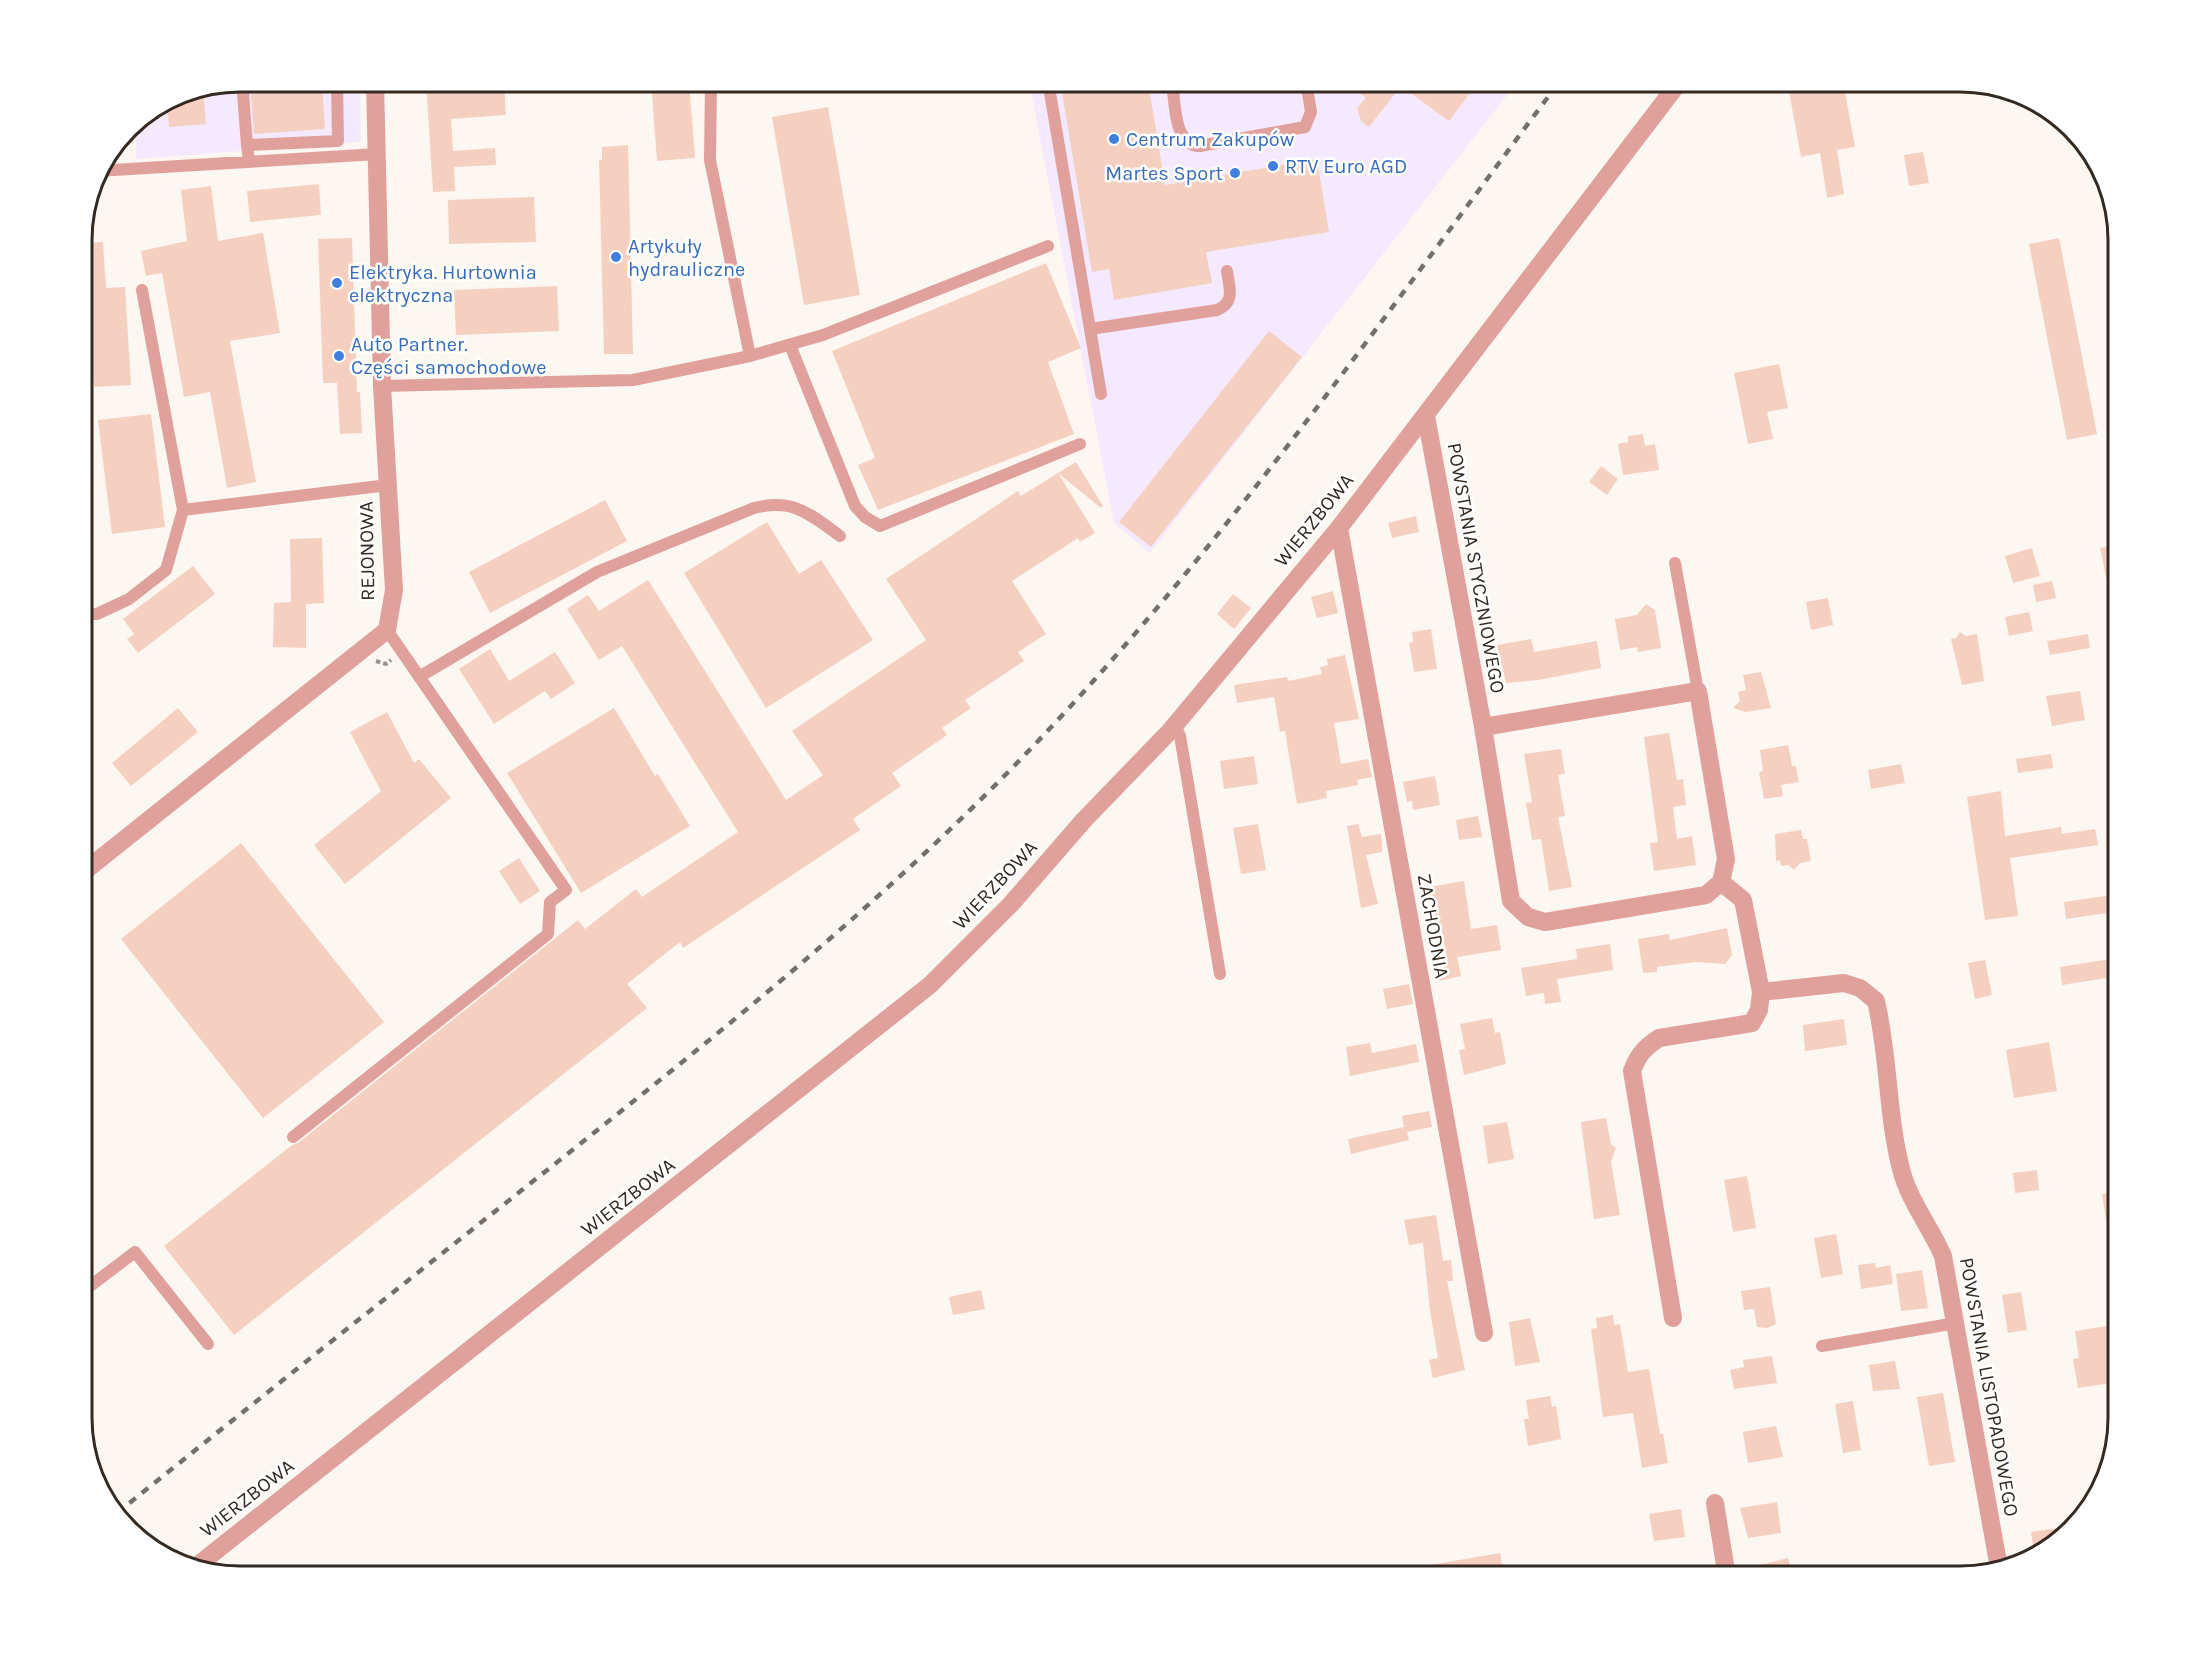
<svg xmlns="http://www.w3.org/2000/svg" width="2199" height="1658" viewBox="0 0 2199 1658" font-family="Karla,sans-serif">
	<style>
		.commercial { fill: #f4e9fe }
		.building { fill: #f5d0c1 }
		.lines { fill: none; stroke-linecap: round; stroke-linejoin: round }
		.path { stroke: #99918a; stroke-width: 4; stroke-dasharray: 4.5 3; stroke-linecap: butt }
		.service { stroke: #e0a19d; stroke-width: 12 }
		.minor { stroke: #e0a19d; stroke-width: 18 }
		.rail { stroke: #776e66; stroke-width: 4.5; stroke-dasharray: 8 8; stroke-linecap: butt }
		.shop-dot { fill: #3f7fe0; stroke: #fff; stroke-width: 2 }
		.labels { text-anchor: middle; dominant-baseline: central; stroke-width: 5; stroke-linejoin: round; paint-order: stroke }
		.shop-label { font-size: 20px; fill: #366cbe; stroke: #fff; text-anchor: start }
		.street-label { font-size: 20px; fill: #352a21; stroke: #fff }
		.rim { fill: none; stroke: #352a21; stroke-width: 3 }
	</style>
	<rect width="100%" height="100%" fill="#fdf7f2"/>
	<path class="commercial" d="M239,81H360L361,142L136,159L135,120L179,93Z
		M1029,81H1518L1150,553L1114,523Z"/>
	<path class="building" d="M250,81H322L325,129L254,134Z
		M426,81H504L506,115L451,119L453,151L495,148L496,165L454,167L455,191L433,192Z
		M651,81H689L695,158L657,161Z
		M1060,81H1148L1165,185L1317,159L1329,232L1206,252L1212,283L1114,300L1109,269L1092,272Z
		M1344,81H1479L1449,121L1401,86L1369,127L1361,121L1357,108L1366,98Z
		M1787,81H1843L1855,147L1837,150L1844,194L1827,198L1820,153L1801,157Z
		M203,88L206,124L169,127L167,100L179,93Z
		M828,107L860,295L804,305L772,117Z
		M628,145L633,354H604L599,160H602V147Z
		M1923,152L1929,183L1909,186L1904,155Z
		M319,184L321,215L250,222L247,191Z
		M211,186L218,241L263,233L280,333L230,341L256,482L227,488L210,392L184,397L162,273L146,276L141,251L187,241L181,190Z
		M534,197L536,242L449,244L448,200Z
		M352,238L357,392H360L362,433L340,434L337,383H323L318,239Z
		M2059,238L2097,434L2067,440L2029,244Z
		M103,242L106,288L125,287L131,385L94,387L87,278H81V243Z
		M1046,263L1081,348L1048,362L1074,434L878,510L858,465L875,458L832,351Z
		M557,286L559,331L456,335L454,290Z
		M1269,331L1302,357L1151,547L1119,522Z
		M1779,364L1788,408L1767,412L1773,439L1748,444L1734,373Z
		M151,414L165,527L112,534L98,420Z
		M1643,434L1645,446L1655,444L1659,470L1623,475L1618,444L1628,442V436Z
		M1076,462L1103,506L1101,508L1058,473Z
		M1601,466L1618,479L1607,495L1589,482Z
		M1058,473L1095,533L1080,542L1078,538L1012,581L1046,634L1018,652L1024,661L965,700L971,708L942,728L947,735L892,773L901,786L853,819L860,830L683,948L680,942L627,984L647,1008L234,1335L164,1246L292,1145L298,1143L578,920L585,929L636,889L642,897L738,832L622,646L599,660L567,609L588,595L599,611L648,580L786,800L823,775L792,731L926,640L886,579L1018,491L1021,496Z
		M605,500L627,541L490,613L469,572Z
		M1416,516L1419,532L1392,538L1388,523Z
		M767,522L799,574L821,560L873,640L766,708L684,573Z
		M322,538L324,603L306,604V648L273,647L274,603L291,602L290,539Z
		M2118,545V601H2111L2100,548Z
		M2032,548L2040,576L2013,583L2005,556Z
		M193,566L215,594L138,653L127,639L134,634L123,619Z
		M2052,581L2056,598L2036,602L2033,585Z
		M1333,591L1338,613L1317,618L1311,597Z
		M1233,594L1251,608L1234,629L1217,614Z
		M1828,598L1833,625L1811,630L1806,602Z
		M1646,604L1655,610L1661,648L1638,652L1637,647L1620,650L1615,619L1637,615Z
		M2029,612L2033,631L2009,636L2005,617Z
		M1431,629L1437,669L1414,672L1409,643L1413,642L1412,632Z
		M1960,632L1966,636L1977,634L1984,681L1962,685L1951,639L1956,638Z
		M2088,634L2090,648L2050,655L2047,641Z
		M1531,639L1534,652L1597,641L1601,668L1538,680L1506,683L1497,645Z
		M490,649L509,681L555,652L575,683L551,699L545,691L494,724L459,669Z
		M1345,655L1359,719L1334,723L1341,764L1368,759L1372,777L1357,780L1358,785L1326,791L1327,798L1297,804L1285,731L1280,732L1274,697L1237,703L1234,685L1287,677L1288,681L1322,674L1320,667L1328,665L1327,659Z
		M1761,672L1771,708L1746,712L1733,708L1740,701L1738,692L1746,690L1743,675Z
		M2080,691L2085,720L2052,726L2046,696Z
		M178,708L198,732L131,786L112,763Z
		M614,708L655,776L658,774L690,826L581,893L507,773Z
		M387,712L414,763L419,759L451,798L345,884L314,845L381,791L350,732Z
		M1669,733L1677,780L1683,779L1686,805L1673,807L1677,839L1692,836L1696,865L1654,871L1650,843L1658,842L1644,737Z
		M1788,745L1792,766H1796L1799,782L1781,785L1783,796L1764,799L1759,772L1763,771L1760,750Z
		M1561,749L1565,774L1558,775L1565,816L1558,817L1572,887L1549,891L1541,839L1532,840L1526,803L1532,802L1524,754Z
		M2051,754L2053,768L2018,773L2016,759Z
		M1254,756L1258,784L1224,789L1220,761Z
		M1901,764L1905,783L1871,789L1868,770Z
		M1435,776L1440,805L1413,810L1412,801L1407,802L1403,782Z
		M2001,791L2005,836L2061,827L2062,834L2095,829L2098,845L2010,858L2018,916L1985,920L1967,797Z
		M1478,816L1482,837L1459,840L1456,820Z
		M1258,824L1266,870L1241,874L1233,828Z
		M1358,824L1362,837L1381,834L1382,846V852L1366,855L1378,904L1361,908L1347,826Z
		M1801,830L1803,839H1807L1811,861L1800,863L1794,870L1788,865L1781,866L1780,860L1776,861L1775,834Z
		M241,843L384,1022L263,1118L121,939Z
		M519,858L540,891L520,904L499,871Z
		M1464,881L1471,929L1497,925L1501,950L1457,957L1461,976L1439,981L1435,960L1447,958L1441,928L1436,929L1429,887Z
		M2112,895L2114,912L2066,919L2064,902Z
		M1727,928L1732,955L1725,964L1696,962L1657,967V972L1643,973L1638,939L1669,934L1670,940Z
		M1610,944L1613,970L1557,979L1561,1002L1545,1004L1544,993L1526,996L1521,968L1577,959L1576,949Z
		M2110,959L2113,977L2062,985L2060,967Z
		M1985,960L1992,995L1975,999L1968,963Z
		M1409,984L1413,1004L1387,1009L1383,989Z
		M1492,1018L1495,1033L1500,1032L1506,1064L1464,1075L1459,1050L1465,1049L1460,1024Z
		M1844,1019L1847,1045L1805,1051L1803,1025Z
		M2049,1042L2057,1091L2014,1098L2006,1050Z
		M1370,1043L1372,1053L1416,1044L1419,1062L1350,1076L1346,1047Z
		M1429,1111L1432,1127L1407,1132L1409,1140L1351,1154L1348,1139L1404,1127L1402,1116Z
		M1606,1118L1611,1144L1616,1148L1611,1162L1620,1215L1594,1219L1581,1122Z
		M1507,1122L1514,1159L1488,1164L1483,1126Z
		M2037,1170L2039,1190L2015,1193L2013,1173Z
		M1747,1176L1756,1228L1733,1232L1724,1180Z
		M2118,1192V1238L2109,1239L2102,1194Z
		M1436,1215L1443,1261L1451,1260L1453,1281H1447L1465,1370L1433,1378L1429,1360L1438,1358L1430,1311L1423,1243L1409,1245L1404,1220Z
		M1836,1234L1843,1274L1821,1278L1814,1238Z
		M1875,1263L1876,1268L1890,1265L1893,1284L1861,1289L1858,1265Z
		M1922,1270L1928,1308L1901,1311L1896,1274Z
		M1770,1287L1776,1324L1767,1328L1757,1327L1754,1309L1744,1310L1741,1291Z
		M981,1290L985,1309L953,1315L949,1297Z
		M2021,1292L2027,1330L2008,1333L2002,1295Z
		M1613,1315L1614,1325L1620,1324L1628,1372L1649,1369L1660,1434L1663,1433L1668,1463L1642,1468L1633,1413L1603,1417L1591,1329L1597,1328L1596,1318Z
		M1530,1318L1540,1362L1515,1366L1509,1322Z
		M2107,1326L2113,1363H2118V1382L2078,1388L2073,1359L2079,1358L2075,1331Z
		M1772,1356L1777,1383L1734,1389L1730,1370L1744,1367L1743,1360Z
		M1895,1361L1900,1389L1873,1391L1869,1365Z
		M1943,1393L1955,1462L1929,1466L1917,1397Z
		M1550,1396L1552,1407L1556,1406L1561,1439L1528,1446L1524,1419H1529L1526,1400Z
		M1853,1401L1861,1450L1843,1453L1835,1404Z
		M1776,1426L1783,1457L1748,1463L1743,1432Z
		M1777,1502L1781,1533L1748,1538L1740,1508Z
		M1681,1509L1685,1537L1654,1541L1649,1514Z
		M2073,1526L2044,1549L2034,1551L2031,1532Z
		M1500,1553L1504,1577H1407V1569Z
		M1788,1558L1793,1577H1738L1737,1571Z"/>
	<g class="lines">
		<path class="path" d="M376,661L386,664L391,660"/>
		<path class="service" d="M242,81L247,145
			M711,81L710,160L750,356
			M1048,81L1101,394
			M1172,81C1175,100 1173,146 1200,146L1305,127L1311,112L1306,81
			M249,161L247,145L338,141L337,81
			M97,171L378,154
			M142,290L183,510
			M1090,329L1217,310C1236,302 1229,287 1227,271
			M790,345L855,506L865,517L880,526L1080,444
			M382,386L633,380L750,356L823,335L1048,246
			M1675,563L1698,691
			M81,615L97,614L129,599L166,570L183,510L388,485
			M419,677L597,572L754,508C793,498 810,514 840,536
			M1175,725L1180,736L1220,974
			M293,1137L548,934L550,902L566,890L387,630
			M81,1293L135,1252L208,1344
			M1822,1346L1956,1323"/>
		<path class="minor" d="M1426,416L1483,727L1511,901L1528,917L1545,922L1706,895L1721,882L1726,859L1698,691L1483,727
			M1339,528L1484,1333
			M81,874L387,630L394,590L382,386L375,81
			M1721,882L1743,900L1761,992L1844,983L1860,988L1876,1001C1889,1056 1887,1115 1901,1169C1909,1201 1930,1226 1943,1256L1999,1568
			M1673,1318L1632,1071C1638,1055 1644,1048 1659,1038L1752,1023L1759,1010L1761,992
			M1715,1503L1727,1577
			M193,1569L930,985L1011,904L1084,820L1170,731L1339,528L1680,81"/>
		<path class="rail" d="M117,1513C261,1397 406,1282 551,1167C712,1039 873,911 1016,764C1219,555 1386,313 1560,81"/>
	</g>
	<g class="shop-dot">
		<circle cx="1114" cy="139" r="6"/>
		<circle cx="1273" cy="166" r="6"/>
		<circle cx="1235" cy="173" r="6"/>
		<circle cx="616" cy="257" r="6"/>
		<circle cx="337" cy="283" r="6"/>
		<circle cx="339" cy="356" r="6"/>
	</g>
	<g class="labels">
		<g class="shop-label">
			<text x="1126" y="139">Centrum Zakupów</text>
			<text x="1285" y="166">RTV Euro AGD</text>
			<text x="1223" y="173" text-anchor="end">Martes Sport</text>
			<text x="628" y="246">Artykuły<tspan x="628" dy="23">hydrauliczne</tspan></text>
			<text x="349" y="272">Elektryka. Hurtownia<tspan x="349" dy="23">elektryczna</tspan></text>
			<text x="351" y="344">Auto Partner.<tspan x="351" dy="23">Części samochodowe</tspan></text>
		</g>
		<g class="street-label">
			<text transform="translate(1314 520) rotate(-51)">WIERZBOWA</text>
			<text transform="translate(367 551) rotate(-91)">REJONOWA</text>
			<text transform="translate(1476 568) rotate(80)">POWSTANIA STYCZNIOWEGO</text>
			<text transform="translate(995 885) rotate(-47)">WIERZBOWA</text>
			<text transform="translate(1433 926) rotate(80)">ZACHODNIA</text>
			<text transform="translate(628 1197) rotate(-38)">WIERZBOWA</text>
			<text transform="translate(1989 1387) rotate(80)">POWSTANIA LISTOPADOWEGO</text>
			<text transform="translate(247 1498) rotate(-38)">WIERZBOWA</text>
		</g>
	</g>
	<path d="M0 0H2199V1658H0ZM240 92H1960A148 148 0 0 1 2108 240V1418A148 148 0 0 1 1960 1566H240A148 148 0 0 1 92 1418V240A148 148 0 0 1 240 92Z" fill="#fff" fill-rule="evenodd"/>
	<path class="rim" d="M240 92H1960A148 148 0 0 1 2108 240V1418A148 148 0 0 1 1960 1566H240A148 148 0 0 1 92 1418V240A148 148 0 0 1 240 92Z"/>
</svg>
